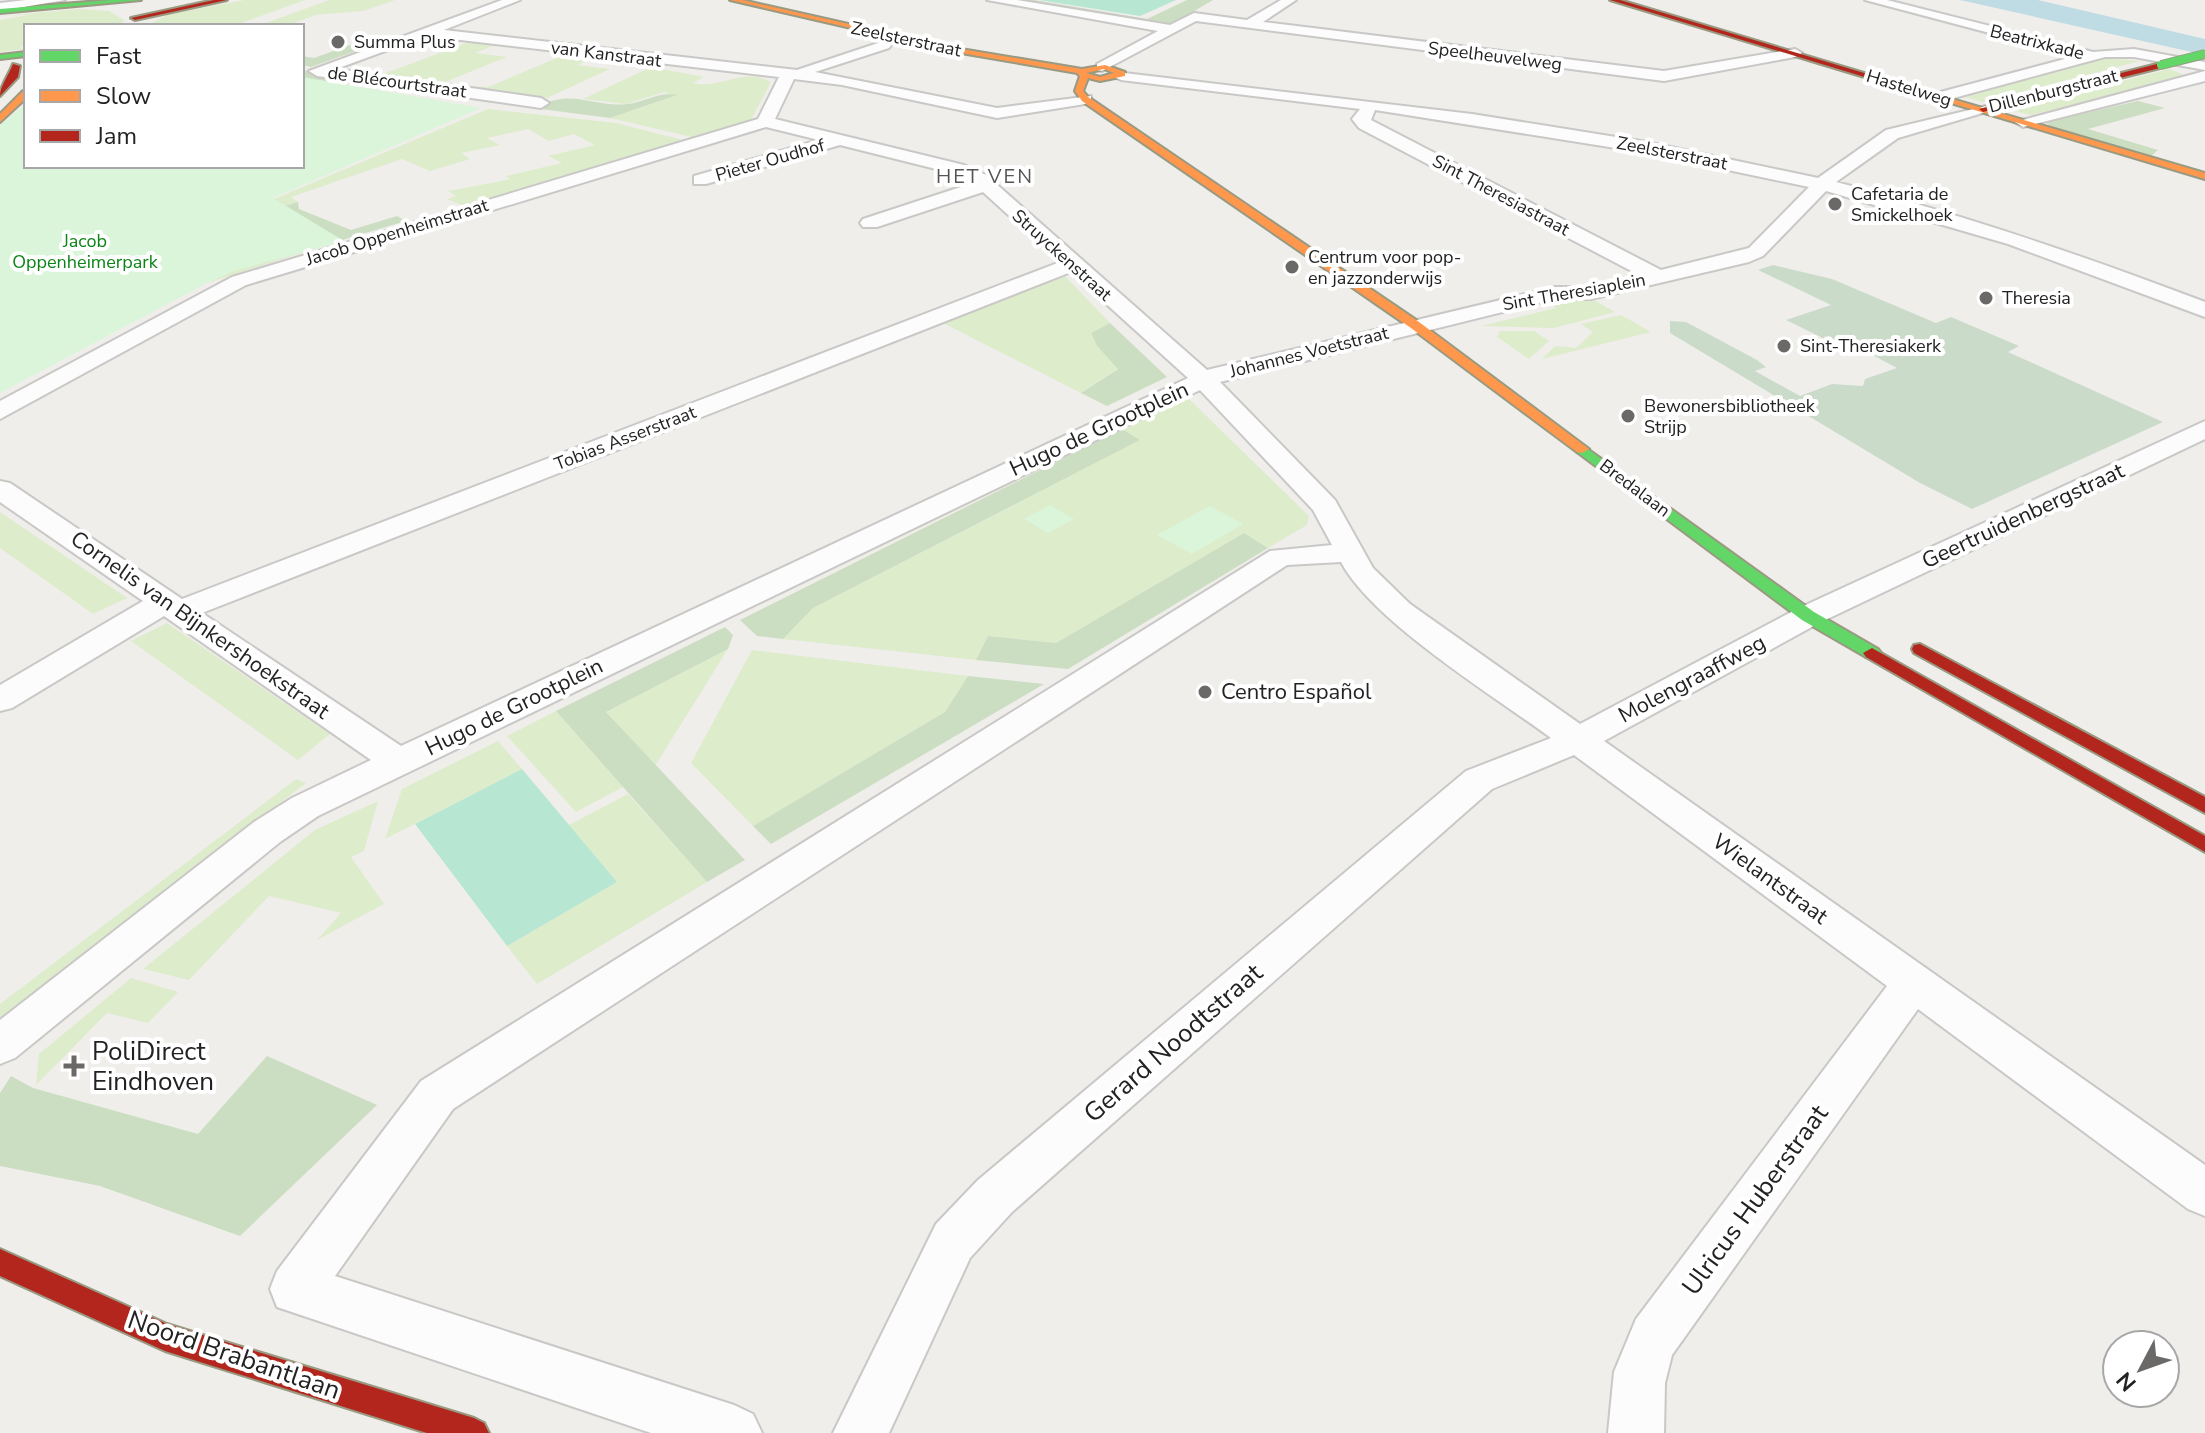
<svg xmlns="http://www.w3.org/2000/svg" width="2205" height="1433" viewBox="0 0 2205 1433" font-family="'Nunito Sans',sans-serif">
	<style>
		.grass { fill: #ddeccb }
		.forest { fill: #cbdec1 }
		.cemetery { fill: #cadbca }
		.park { fill: #daf5da }
		.pitch { fill: #b7e6d2 }
		.water { fill: #bfdbe3 }
		.lines { fill: none; stroke-linecap: round; stroke-linejoin: round }
		.street-casing { stroke: #c9c8c7; stroke-width: 4 }
		.fast-casing { stroke: #999a82; stroke-width: 4 }
		.slow-casing { stroke: #999a82; stroke-width: 4 }
		.jam-casing { stroke: #999a82; stroke-width: 4 }
		.street { fill: #fdfcfc; fill-rule: evenodd }
		.fast { fill: #63d668; fill-rule: evenodd }
		.slow { fill: #ff974d; fill-rule: evenodd }
		.jam { fill: #b3261e; fill-rule: evenodd }
		.fast-bridge-casing { stroke: #999a82; stroke-width: 10; stroke-linecap: butt }
		.fast-bridge { stroke: #63d668; stroke-width: 8 }
		.poi-dot { fill: #6a6968; stroke: #fff; stroke-width: 3 }
		.labels { text-anchor: middle; dominant-baseline: central; stroke-width: 8; stroke-linejoin: round; paint-order: stroke }
		.far-street-label { font-size: 18px; fill: #222; stroke: #fff }
		.far-poi-label { font-size: 18px; fill: #222; stroke: #fff; text-anchor: start }
		.far-park-label { font-size: 18px; fill: #0c8416; stroke: #fff }
		.far-neighbourhood-label { font-size: 20px; letter-spacing: 2px; fill: #555; stroke: #fff }
		.street-label { font-size: 22px; fill: #222; stroke: #fff }
		.poi-label { font-size: 22px; fill: #222; stroke: #fff; text-anchor: start }
		.near-street-label { font-size: 26px; fill: #222; stroke: #fff }
		.near-poi-label { font-size: 26px; fill: #222; stroke: #fff; text-anchor: start }
	</style>
	<rect width="100%" height="100%" fill="#f0eeeb"/>
	<path class="grass" d="M244,0H305L233,26H146L167,15Z
		M329,0H395L363,11L315,15L289,25H306L302,27L258,26Z
		M78,9L109,11L124,20L119,26H97L98,23L26,26V45L19,47L26,49L0,52V20L33,14L0,16Z
		M469,42L495,45L475,53L507,57L440,84L347,72L354,69L386,73Z
		M566,54L593,57L577,65L610,69L547,98L449,85L488,87Z
		M2097,57L2140,61L1983,102L1964,97Z
		M651,67L704,77L693,83C718,90 745,66 771,82L750,122L696,138L610,118L675,96L664,92L626,104L583,99Z
		M2169,69L2187,76L2031,115L2011,110Z
		M488,109L616,123L687,141L466,207L447,199L456,196L448,191L502,181L510,179L506,176L562,163L548,156L595,145L574,134L549,141L528,129L487,138L500,145L461,153L470,159L430,171L402,159L291,197L298,202L280,208L342,240L207,283L188,277L255,207Z
		M1061,272L1110,323L1091,333L1097,346L1118,368L1081,393L939,321Z
		M1554,299L1596,301L1615,312L1554,328L1481,326L1556,308L1546,301Z
		M1621,315L1651,332L1542,359L1555,346L1576,348L1593,332L1581,324Z
		M1500,331H1534L1549,341L1529,359L1497,337Z
		M1187,397L1309,516L1307,525L1268,548L1244,533L1056,643L988,636L976,660L783,639L813,608L1140,440L1122,429Z
		M0,512L127,598L93,614L0,548Z
		M167,623L330,734L298,760L131,641Z
		M728,649L655,766L606,712Z
		M752,650L968,676L945,712L753,826L691,763Z
		M556,711L623,787L576,812L507,736Z
		M498,741L522,769L385,839L402,789Z
		M296,779L306,783L0,1018V1004Z
		M628,794L707,882L537,984L507,946L617,882L569,825Z
		M378,801L364,851L351,857L384,904L317,940L341,913L269,896L189,980L143,969L315,830Z
		M131,978L178,992L148,1023L107,1013L36,1085L39,1054Z"/>
	<path class="forest" d="M1012,0H1034L1147,19L1187,0H1213L1171,25Z
		M378,35L385,36L387,40L311,67L302,65V56L314,58Z
		M302,70L544,104C575,90 596,108 627,104C646,102 658,91 677,95L610,118L302,78Z
		M2138,101L2165,108L2088,129L2158,150L2151,156L2052,127L2045,122Z
		M298,202L299,209L351,230L397,216L406,221L342,240L279,208Z
		M1110,323L1167,377L1107,406L1081,393L1118,369L1097,346L1091,333Z
		M1122,429L1140,440L813,608L783,639L757,636L740,620Z
		M1244,533L1268,548L1068,669L976,660L988,636L1056,643Z
		M725,627L733,635L728,649L606,712L745,860L707,882L556,711Z
		M968,676L1044,684L771,844L753,826L945,712Z
		M267,1056L377,1105L240,1236L100,1186L0,1166V1093L11,1076L33,1088L198,1134Z"/>
	<path class="cemetery" d="M1773,265L1832,279L1936,323L1951,317L2019,346L2008,352L2163,422L1972,509L1920,483L1670,333V321L1686,322L1757,360L1766,367L1755,371L1800,396L1832,384L1863,386L1865,379L1897,368L1850,343L1839,346L1786,320L1831,305L1758,270Z"/>
	<path class="park" d="M302,77L481,108L273,198L344,241L234,271L207,283L0,393V125L26,104V166H302Z
		M1050,505L1074,519L1048,533L1024,519Z
		M1210,506L1243,524L1192,554L1157,535Z"/>
	<path class="pitch" d="M1039,0H1176L1140,16Z
		M522,769L617,882L507,946L415,824Z"/>
	<path class="water" d="M1960,0H2038L2205,39V55Z"/>
	<g class="lines">
		<defs>
			<path id="street" d="M26,0H65L0,11V3Z
				M502,0H520L444,30L797,70L884,41L891,45L889,48L815,72L997,108L1091,96V102L1085,104L997,118L842,85L794,79L775,119L964,165L986,175L1207,370L1555,287H1591L1639,275L1359,128L1352,119L1360,109L1121,80L1116,78V72L1472,114L1647,142L1818,178L1886,130L1986,106V112L1898,138L1836,182C1962,214 2084,256 2205,302V317L2008,244L1826,191L1763,256L1749,262L1591,299H1555L1220,382L1335,500L1373,568L1410,604L1580,724L1797,609L2205,421V439L1819,623L1604,741L2205,1165V1216L2188,1209L1918,1009L1672,1355L1665,1383L1664,1433H1608L1614,1372L1636,1319L1887,986L1574,755L1492,789L1012,1212L970,1258L889,1433H833L936,1224L978,1180L1466,771L1551,738C1494,696 1372,621 1341,562L1287,565L453,1109L335,1276L734,1405L753,1414L762,1433H651L277,1307L270,1289L277,1271L421,1081L1270,551L1332,545L1313,510L1200,390L318,816L280,842L15,1058L0,1064V1020L254,822L292,798L371,760L164,616L12,708L0,711V685L143,601L0,502V481L10,483L182,599L1060,262L983,192L877,227H863L860,223L863,219L973,183L952,173L840,145L706,184H694V176L819,140L766,127L246,285L0,419V401L232,277L758,119L779,77L426,36L336,69L541,98L549,103L541,108L317,76L309,71ZM1375,110L1647,153L1809,187L1749,248L1661,270L1371,120ZM1071,272L1188,378L401,746L202,613Z
				M987,0H1017L1170,25L1194,13L1247,20L1281,0H1296L1263,22L1664,71L1795,49L1802,53L1795,57L1664,81L1196,21L1102,71L1097,70V64L1158,31Z
				M1865,0H1887L2093,52L2134,49L2205,62V70L2134,57H2105L1939,102L1931,97L1933,94L2076,56Z
				M2205,71V81L2023,127L2015,122Z"/>
			<path id="fast" d="M112,0H141L0,13V9Z
				M26,52V56L0,59V55Z
				M1582,445L1814,612L1878,649L1881,653L1878,657H1866L1802,620L1577,452L1575,449Z"/>
			<path id="slow" d="M730,0H742L955,48L1082,69L1105,65L1125,72V76L1100,81L1088,78L1083,91L1088,97L1419,322L1589,449L1582,453L1577,452L1411,328L1082,101L1075,91L1080,76L1077,73L955,52ZM1104,69L1114,73L1100,77L1086,73Z
				M1904,85L2205,173V179L1904,89Z
				M23,91H26V98L0,122V114Z"/>
			<path id="jam" d="M214,0H227L135,20L131,18Z
				M1610,0H1620L1911,87L1904,89Z
				M2161,63L2164,67L1983,112L1979,109Z
				M13,64L20,66L18,77L0,96C0,86 9,75 13,64Z
				M1920,644L2205,797V813L1914,653L1912,649L1914,645Z
				M1872,648L2205,836V852L1866,657L1863,653Z
				M0,1249L167,1324L474,1418L484,1423L489,1433H427L165,1351L0,1276Z"/>
		</defs>
		<use href="#street" class="street-casing"/>
		<use href="#fast" class="fast-casing"/>
		<use href="#slow" class="slow-casing"/>
		<use href="#jam" class="jam-casing"/>
		<use href="#street" class="street"/>
		<use href="#fast" class="fast"/>
		<use href="#slow" class="slow"/>
		<use href="#jam" class="jam"/>
		<defs>
			<path id="fast-bridge" d="M2161,65L2205,54"/>
		</defs>
		<use href="#fast-bridge" class="fast-bridge-casing"/>
		<use href="#fast-bridge" class="fast-bridge"/>
	</g>
	<g class="poi-dot">
		<circle cx="338" cy="42" r="8"/>
		<circle cx="1835" cy="204" r="8"/>
		<circle cx="1292" cy="267" r="8"/>
		<circle cx="1986" cy="298" r="8"/>
		<circle cx="1784" cy="346" r="8"/>
		<circle cx="1628" cy="416" r="8"/>
		<circle cx="1205" cy="692" r="8"/>
		<path d="M70 1054h8v8h8v8h-8v8h-8v-8h-8v-8h8z"/>
	</g>
	<g class="labels">
		<g class="far-street-label">
			<text transform="translate(906 39) rotate(12)">Zeelsterstraat</text>
			<text transform="translate(2037 42) rotate(14)">Beatrixkade</text>
			<text transform="translate(606 54) rotate(7)">van Kanstraat</text>
			<text transform="translate(1495 56) rotate(7)">Speelheuvelweg</text>
			<text transform="translate(397 82) rotate(8)">de Blécourtstraat</text>
			<text transform="translate(1909 88) rotate(17)">Hastelweg</text>
			<text transform="translate(2053 91) rotate(-14)">Dillenburgstraat</text>
			<text transform="translate(1672 153) rotate(11)">Zeelsterstraat</text>
			<text transform="translate(770 160) rotate(-16)">Pieter Oudhof</text>
			<text transform="translate(1501 195) rotate(28)">Sint Theresiastraat</text>
			<text transform="translate(397 232) rotate(-17)">Jacob Oppenheimstraat</text>
			<text transform="translate(1062 255) rotate(42)">Struyckenstraat</text>
			<text transform="translate(1574 292) rotate(-10)">Sint Theresiaplein</text>
			<text transform="translate(1309 352) rotate(-14)">Johannes Voetstraat</text>
			<text transform="translate(625 438) rotate(-21)">Tobias Asserstraat</text>
			<text transform="translate(1635 488) rotate(37)">Bredalaan</text>
		</g>
		<g class="far-poi-label">
			<text x="354" y="42">Summa Plus</text>
			<text x="1851" y="194">Cafetaria de<tspan x="1851" dy="21">Smickelhoek</tspan></text>
			<text x="1308" y="257">Centrum voor pop-<tspan x="1308" dy="21">en jazzonderwijs</tspan></text>
			<text x="2002" y="298">Theresia</text>
			<text x="1800" y="346">Sint-Theresiakerk</text>
			<text x="1644" y="406">Bewonersbibliotheek<tspan x="1644" dy="21">Strijp</tspan></text>
		</g>
		<g class="far-park-label">
			<text x="85" y="241">Jacob<tspan x="85" dy="21">Oppenheimerpark</tspan></text>
		</g>
		<g class="far-neighbourhood-label">
			<text x="985" y="176">HET VEN</text>
		</g>
		<g class="street-label">
			<text transform="translate(1099 429) rotate(-25)">Hugo de Grootplein</text>
			<text transform="translate(2023 516) rotate(-25)">Geertruidenbergstraat</text>
			<text transform="translate(200 625) rotate(35)">Cornelis van Bijnkershoekstraat</text>
			<text transform="translate(1692 679) rotate(-28)">Molengraaffweg</text>
			<text transform="translate(514 707) rotate(-26)">Hugo de Grootplein</text>
			<text transform="translate(1770 879) rotate(36)">Wielantstraat</text>
		</g>
		<g class="poi-label">
			<text x="1221" y="692">Centro Español</text>
		</g>
		<g class="near-street-label">
			<text transform="translate(1173 1043) rotate(-41)">Gerard Noodtstraat</text>
			<text transform="translate(1755 1200) rotate(-54)">Ulricus Huberstraat</text>
			<text transform="translate(234 1355) rotate(19)">Noord Brabantlaan</text>
		</g>
		<g class="near-poi-label">
			<text x="92" y="1051">PoliDirect<tspan x="92" dy="30">Eindhoven</tspan></text>
		</g>
	</g>
	<rect x="24" y="24" width="280" height="144" fill="#ffffff" stroke="#a7a7a7" stroke-width="2"/>
	<rect x="40" y="50" width="40" height="12" fill="#63d668" stroke="#a7a7a7" stroke-width="2"/>
	<text x="96" y="64" font-size="24" fill="#222222">Fast</text>
	<rect x="40" y="90" width="40" height="12" fill="#ff974d" stroke="#a7a7a7" stroke-width="2"/>
	<text x="96" y="104" font-size="24" fill="#222222">Slow</text>
	<rect x="40" y="130" width="40" height="12" fill="#b3261e" stroke="#a7a7a7" stroke-width="2"/>
	<text x="96" y="144" font-size="24" fill="#222222">Jam</text>
	<g transform="translate(2141 1369) rotate(229)"><circle r="38" fill="#ffffff" stroke="#a7a7a7" stroke-width="2"/>
	<path d="M0-6L14 30L0 20L-14 30Z" fill="#6a6968"/>
	<text y="-12" font-size="22" font-weight="bold" text-anchor="middle" fill="#222222">N</text>
	</g>
</svg>
